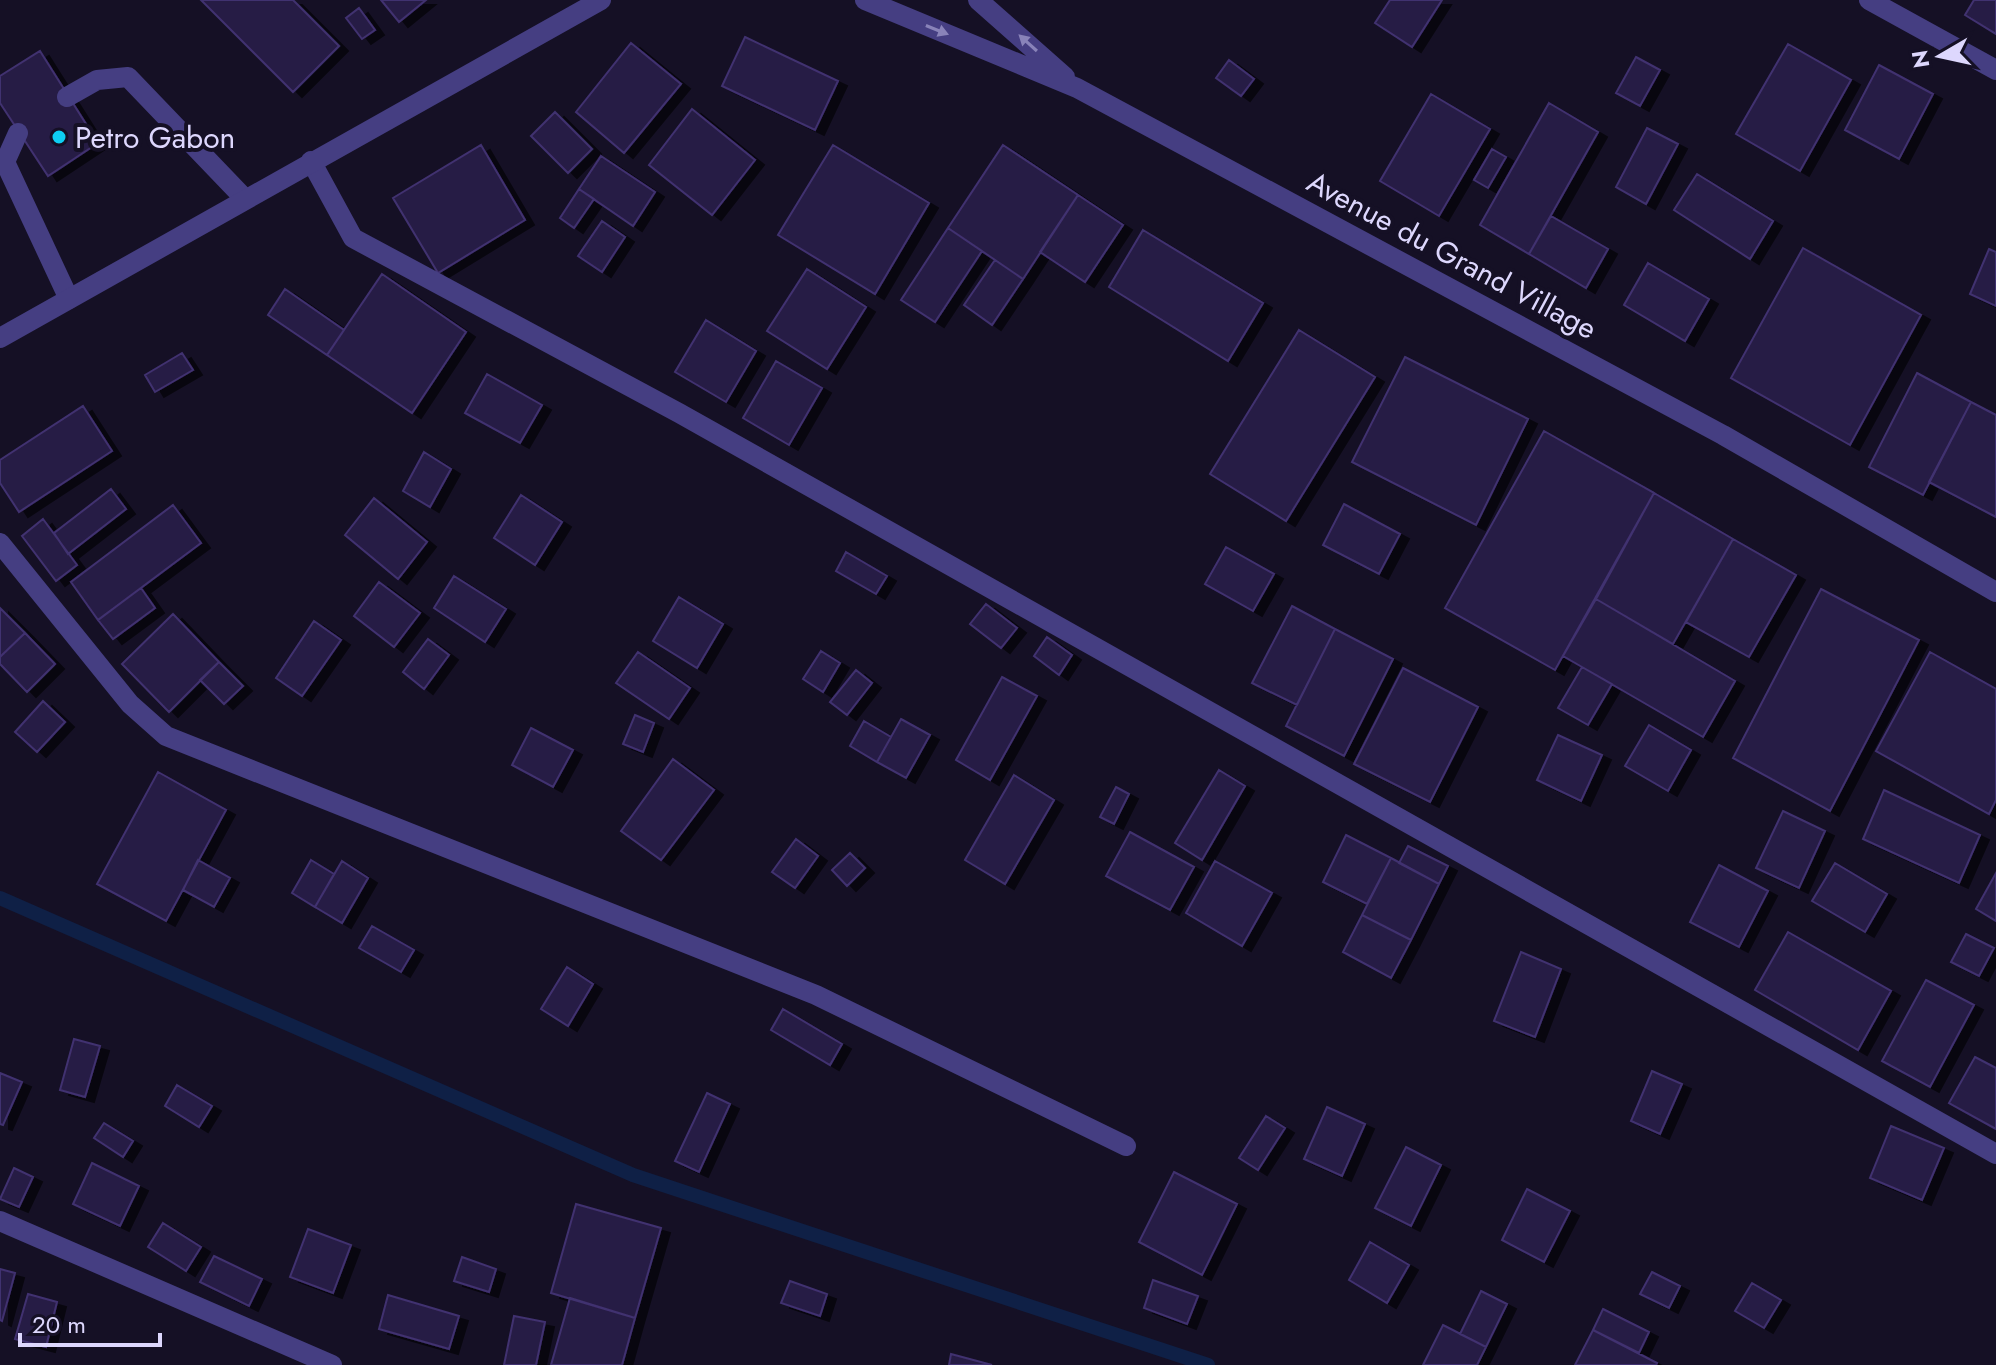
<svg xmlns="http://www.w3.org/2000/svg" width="1996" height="1365" viewBox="0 0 1996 1365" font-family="Jost,sans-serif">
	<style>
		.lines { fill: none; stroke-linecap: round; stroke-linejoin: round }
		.stream { stroke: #0f2046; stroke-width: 14 }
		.building { fill: #281d45; stroke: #413170; stroke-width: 2; filter: url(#shadow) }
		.service { stroke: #453e82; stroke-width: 20 }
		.minor { stroke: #453e82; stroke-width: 20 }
		.tertiary { stroke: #453e82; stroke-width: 20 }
		.oneway { fill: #8983b9 }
		.poi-dot { fill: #0ecef2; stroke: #151025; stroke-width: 3 }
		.labels { text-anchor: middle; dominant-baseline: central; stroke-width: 8; stroke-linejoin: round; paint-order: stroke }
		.poi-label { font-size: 30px; fill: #ddd7fd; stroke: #151025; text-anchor: start }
		.street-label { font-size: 30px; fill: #ddd7fd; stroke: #151025 }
	</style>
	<defs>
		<filter id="shadow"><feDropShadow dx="9" dy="5" stdDeviation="0" flood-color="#0009"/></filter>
	</defs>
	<rect width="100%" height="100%" fill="#151025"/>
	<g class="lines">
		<path class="stream" d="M0,898L633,1175L1208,1365"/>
	</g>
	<path class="building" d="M201,0H293L339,46L293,92Z
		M381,0H426L399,22Z
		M1390,0H1442L1412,47L1375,23Z
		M1974,0H1996V34L1965,15Z
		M359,8L375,30L362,39L346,18Z
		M745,37L838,81L815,130L722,86Z
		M631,43L681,84L624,153L576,112Z
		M1788,44L1851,80L1800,171L1736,134Z
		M40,51L98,143L48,176L0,103V76Z
		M1636,57L1660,70L1640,106L1616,93Z
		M1229,60L1254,79L1241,96L1216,78Z
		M1879,65L1933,94L1899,159L1845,130Z
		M1431,94L1490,129L1439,216L1380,181Z
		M1549,103L1598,132L1529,254L1480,225Z
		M692,109L755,160L712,215L649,165Z
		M555,112L592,149L568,173L531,136Z
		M1647,128L1678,144L1646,204L1616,187Z
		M481,145L525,220L438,273L393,198Z
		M833,145L929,203L875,294L778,235Z
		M1003,145L1078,195L1023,279L948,228Z
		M1492,149L1506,157L1488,188L1474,180Z
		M601,156L655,192L633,226L579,189Z
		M1697,174L1773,221L1750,259L1674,210Z
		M579,189L594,199L574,228L560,218Z
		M1078,195L1123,225L1085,282L1040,252Z
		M1551,216L1608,249L1586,288L1529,254Z
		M602,221L625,237L602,272L578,256Z
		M948,228L982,251L935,322L901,300Z
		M1143,230L1263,303L1228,361L1109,287Z
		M1803,248L1921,315L1850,445L1731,378Z
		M1989,249L1996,252V306L1970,294Z
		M995,260L1023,279L992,325L964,305Z
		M1648,263L1709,299L1685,341L1624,305Z
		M807,269L866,307L827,369L767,331Z
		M382,274L466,332L412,413L327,355Z
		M285,289L344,330L327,355L268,315Z
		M706,320L756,351L726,402L675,372Z
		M1299,330L1375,377L1286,521L1210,474Z
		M182,353L193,370L155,392L145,375Z
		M1405,357L1528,419L1476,525L1352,462Z
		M776,361L822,388L789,445L743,418Z
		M1917,373L1971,402L1923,495L1869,467Z
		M487,374L542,405L520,443L465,413Z
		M1971,402L1996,415V517L1929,482Z
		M83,406L112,451L19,512L0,483V460Z
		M1544,431L1654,493L1555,670L1445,608Z
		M424,452L451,469L430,507L403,491Z
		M111,489L126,509L68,554L54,533Z
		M1654,493L1733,539L1673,644L1596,599Z
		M521,495L562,522L535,565L494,538Z
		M374,498L427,542L398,579L345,535Z
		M1344,504L1400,534L1379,574L1323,545Z
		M173,505L201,543L98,620L71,582Z
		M43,519L77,565L56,581L22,536Z
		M1733,539L1796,575L1749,657L1686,622Z
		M1226,547L1274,574L1253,611L1205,584Z
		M846,552L887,576L876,594L836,571Z
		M454,576L506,609L485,642L434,608Z
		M379,582L420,613L394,647L354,616Z
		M141,588L155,608L113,639L98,620Z
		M1821,589L1919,640L1830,811L1733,758Z
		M679,597L723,624L697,668L653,641Z
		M1596,599L1735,681L1703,737L1563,656Z
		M986,604L1017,628L1001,648L970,624Z
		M1292,606L1335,629L1297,705L1252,683Z
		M0,608L25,633L0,657Z
		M173,614L219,662L169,712L122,664Z
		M314,621L341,640L302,696L276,678Z
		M1335,629L1393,659L1344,756L1286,726Z
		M25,633L55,664L27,692L0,664V657Z
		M1047,637L1072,655L1059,675L1034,656Z
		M428,639L449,655L424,689L403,672Z
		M821,651L840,663L823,692L803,679Z
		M638,652L690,688L669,719L616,683Z
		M1930,652L1996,689V800L1989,814L1876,751Z
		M219,662L243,686L224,704L200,680Z
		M1582,667L1612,684L1588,725L1558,708Z
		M1403,668L1478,707L1430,802L1354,764Z
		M856,670L872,683L847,715L830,702Z
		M1002,677L1037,696L990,780L956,760Z
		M43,701L65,722L37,752L15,732Z
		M635,715L654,723L643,752L623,744Z
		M901,719L930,735L906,778L877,762Z
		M864,721L891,737L877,762L850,746Z
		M1649,725L1691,750L1668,791L1625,766Z
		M531,728L573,750L553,787L512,765Z
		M1558,735L1602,755L1581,801L1537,780Z
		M673,759L714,790L661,860L621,831Z
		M1219,770L1245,786L1202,860L1175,843Z
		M158,772L226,810L166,921L97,884Z
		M1014,775L1054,800L1005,884L965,860Z
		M1116,787L1129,794L1114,824L1100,817Z
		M1884,790L1980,835L1959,883L1863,839Z
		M1783,811L1825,831L1799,888L1756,868Z
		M1130,832L1194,867L1170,910L1106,876Z
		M1346,835L1391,858L1367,904L1323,882Z
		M796,839L818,856L795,888L772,872Z
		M1408,846L1448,866L1439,884L1399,863Z
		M850,853L865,868L847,886L832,870Z
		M1391,858L1439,884L1411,940L1362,915Z
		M198,860L230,878L214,907L183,890Z
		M311,860L334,874L315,907L292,893Z
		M342,861L368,878L342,923L315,907Z
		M1215,861L1272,893L1242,946L1186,913Z
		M1835,863L1887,894L1865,932L1812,901Z
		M1719,865L1768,891L1739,947L1690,922Z
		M1996,873V921L1976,909Z
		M1362,915L1411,940L1391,978L1343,952Z
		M372,926L414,950L401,972L359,948Z
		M1788,932L1891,991L1858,1050L1755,990Z
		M1966,934L1994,948L1979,976L1951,962Z
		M1521,952L1561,969L1535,1037L1494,1021Z
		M567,967L593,984L568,1026L541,1009Z
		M1926,980L1974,1005L1930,1087L1882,1061Z
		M783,1009L842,1044L830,1065L771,1030Z
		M74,1039L100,1046L85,1097L60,1090Z
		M1975,1057L1996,1068V1129L1949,1103Z
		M1652,1071L1682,1084L1660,1134L1631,1121Z
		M0,1073L22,1082L3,1125L0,1124Z
		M177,1085L212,1106L199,1127L165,1106Z
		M707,1093L730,1104L699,1172L675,1161Z
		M1327,1107L1365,1124L1342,1176L1304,1159Z
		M1266,1116L1285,1128L1258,1170L1239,1158Z
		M104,1123L133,1141L123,1157L94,1138Z
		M1891,1126L1944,1148L1922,1200L1870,1178Z
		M1406,1147L1441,1165L1411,1226L1375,1208Z
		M92,1163L139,1186L120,1226L73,1204Z
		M14,1168L33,1177L19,1207L0,1199Z
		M1174,1172L1237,1204L1202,1275L1139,1242Z
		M1527,1189L1570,1211L1544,1262L1502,1240Z
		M576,1204L661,1228L635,1318L551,1293Z
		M163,1223L201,1247L186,1271L148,1247Z
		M308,1229L351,1245L333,1293L290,1277Z
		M1370,1242L1409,1265L1387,1303L1349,1280Z
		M214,1256L262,1279L249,1306L200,1282Z
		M462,1257L496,1269L489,1292L454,1281Z
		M0,1269L15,1273L2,1321L0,1320Z
		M1652,1272L1680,1286L1669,1308L1640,1294Z
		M1153,1280L1198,1296L1187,1324L1144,1308Z
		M790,1281L827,1294L820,1316L781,1303Z
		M1752,1283L1781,1300L1764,1328L1735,1311Z
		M1481,1291L1507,1304L1486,1347L1460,1334Z
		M28,1294L57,1302L46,1347L15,1339Z
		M388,1295L459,1316L449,1349L379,1329Z
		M570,1298L635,1318L622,1365H551Z
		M1603,1309L1649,1332L1639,1353L1593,1330Z
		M514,1316L545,1322L536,1365H504Z
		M1443,1325L1486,1347L1477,1365H1423Z
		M1593,1330L1657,1363L1656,1365H1575Z
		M951,1354L992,1365H949Z"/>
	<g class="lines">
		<path class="service" d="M67,97L97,80L128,77L245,199
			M18,133L5,162L69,299"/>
		<path class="minor" d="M1869,0L1996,70
			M311,161L353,238L679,413L1996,1154
			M0,543L130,704L166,736L816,995L1126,1146
			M0,1221L332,1365"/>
		<path class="tertiary" d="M865,0L1077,88L1723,435L1996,592
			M978,0L1065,77
			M0,338L601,0"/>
	</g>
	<defs><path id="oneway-solid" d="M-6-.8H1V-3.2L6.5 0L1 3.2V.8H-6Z" transform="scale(2)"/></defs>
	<g class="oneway">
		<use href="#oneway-solid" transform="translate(937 30) rotate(22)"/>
		<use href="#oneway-solid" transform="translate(1028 43) rotate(-138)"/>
	</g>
	<circle class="poi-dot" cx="59" cy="137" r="8"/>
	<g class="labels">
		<g class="poi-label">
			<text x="75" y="137">Petro Gabon</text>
		</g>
		<g class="street-label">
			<text transform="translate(1452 255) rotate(28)">Avenue du Grand Village</text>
		</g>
	</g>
	<g transform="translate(1940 56) rotate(261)" stroke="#151025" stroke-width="6" paint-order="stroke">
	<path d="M0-6L14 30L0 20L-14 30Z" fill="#ddd7fd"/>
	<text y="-12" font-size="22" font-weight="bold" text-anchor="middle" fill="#ddd7fd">N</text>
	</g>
	<path d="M20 1333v12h140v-12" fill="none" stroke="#ddd7fd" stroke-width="4"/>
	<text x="32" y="1333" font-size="24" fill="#ddd7fd" stroke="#151025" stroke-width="6" paint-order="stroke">20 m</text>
</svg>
